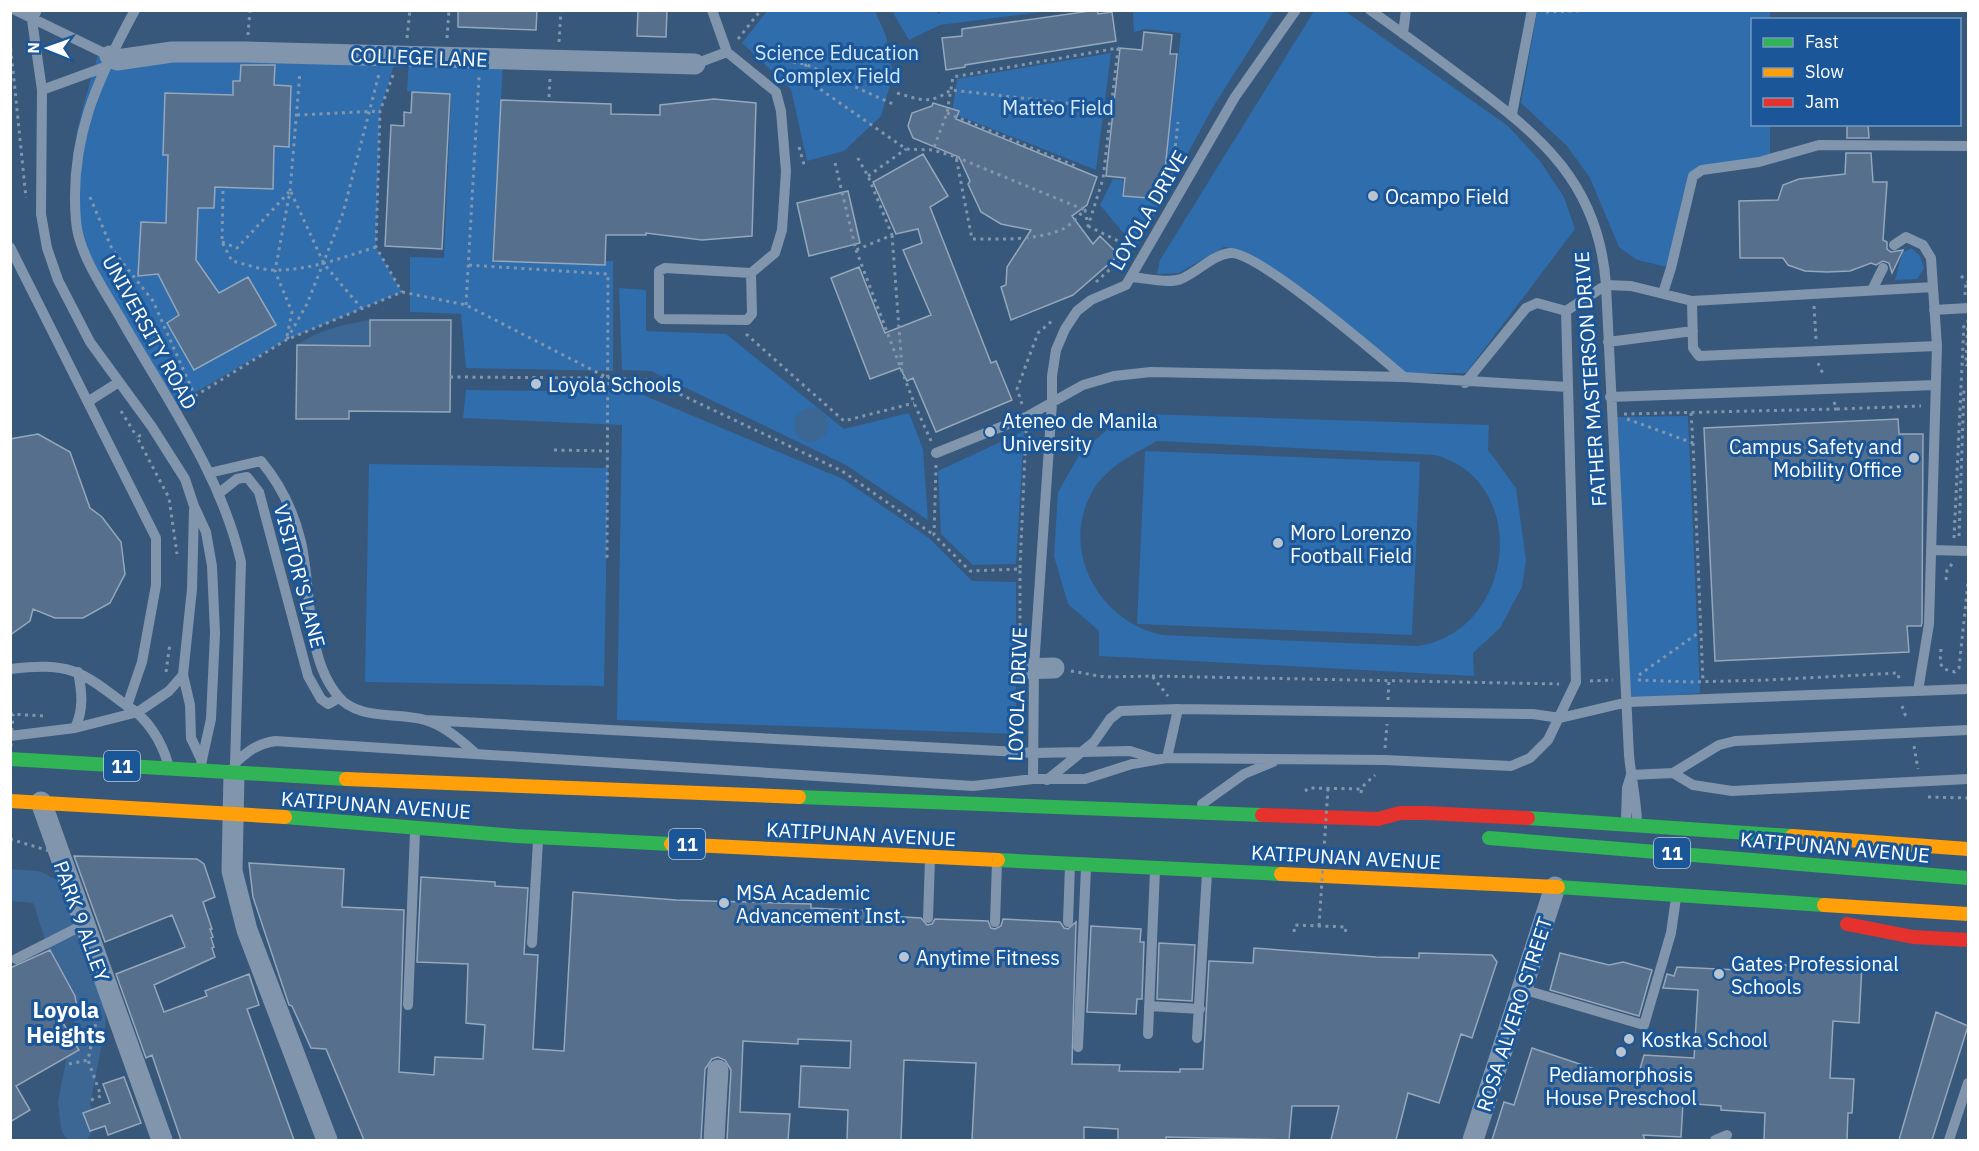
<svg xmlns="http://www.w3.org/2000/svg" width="1979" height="1151" viewBox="0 0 1979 1151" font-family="'IBM Plex Sans',sans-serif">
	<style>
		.green { fill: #2f6dad; fill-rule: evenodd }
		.water { fill: #3c6795 }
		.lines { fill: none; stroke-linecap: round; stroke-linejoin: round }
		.river { stroke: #3c6795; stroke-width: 32 }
		.building { fill: #556f8c; stroke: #95a7bb; stroke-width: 1.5 }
		.path { stroke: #8196ad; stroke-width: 3; stroke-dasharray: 3 4.5; stroke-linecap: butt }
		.lane { stroke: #8196ad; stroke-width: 10 }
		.street { stroke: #8196ad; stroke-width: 21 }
		.fast { stroke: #30b455; stroke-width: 14 }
		.slow { stroke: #ff9f0a; stroke-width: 14 }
		.jam { stroke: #e5322d; stroke-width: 14 }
		.path-bridge { stroke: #8196ad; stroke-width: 3; stroke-dasharray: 3 4.5; stroke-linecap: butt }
		.poi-dot { fill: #b9c4d1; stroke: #1a5698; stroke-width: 2 }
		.labels { text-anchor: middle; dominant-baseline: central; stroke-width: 6; stroke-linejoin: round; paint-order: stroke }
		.shield { fill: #1a5698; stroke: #bacce0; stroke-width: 1.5 }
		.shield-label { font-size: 18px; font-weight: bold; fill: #fff }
		.park-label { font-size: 20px; fill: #d6e8fb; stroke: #1a5698 }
		.street-label { font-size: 20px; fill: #fff; stroke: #1a5698 }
		.poi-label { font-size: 20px; fill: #fff; stroke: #1a5698; text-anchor: start }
		.quarter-label { font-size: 22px; font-weight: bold; fill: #fff; stroke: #1a5698 }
	</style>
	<rect width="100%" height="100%" fill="#37577b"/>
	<path class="green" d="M943,10H1048V11L940,25L909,40L892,11H936L939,14Z
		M767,11H875L886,36L893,75L881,116L844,151L807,161L791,89L742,43Z
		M1133,11H1274L1213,107L1136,248L1100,205L1113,179L1123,180L1122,197L1162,199L1181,33L1145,29L1134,32Z
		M1314,11H1345L1508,126L1540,161L1564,197L1575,229L1466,373H1403L1241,250L1224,247L1179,273L1157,274L1160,260Z
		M1770,11V19L1752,20V124L1770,125V163L1703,170L1693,178L1671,268L1637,260L1619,247L1590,178L1567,146L1521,103L1537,12Z
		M1111,53L1096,170L952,113L957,79Z
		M98,55L396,58L380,111L376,247L402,292L286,340L175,404C139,343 75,256 72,185C71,140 86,97 98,55Z
		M409,59L503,64L492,259L613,261V371L466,368L461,314L410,312V257L444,258L451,95L407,91Z
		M1911,248L1920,256L1924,268L1917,279L1895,280L1903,250L1905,252Z
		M619,288L646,290V331L726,334L844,429L909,413L923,449L928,520L846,465L651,371L622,370Z
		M466,390L636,392L843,479L929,538L972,581L1016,582V734L617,720L622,425L463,418Z
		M1142,414L1489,425L1488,450L1516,488L1526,560L1522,587L1500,628L1473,653L1474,676L1099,656V631L1068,604L1054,556L1058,492L1081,452L1108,429ZM1157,441L1435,455C1532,481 1515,632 1418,646L1162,635C1096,621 1056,544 1097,484C1112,464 1136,453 1157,441Z
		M1688,416L1700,693L1631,699L1615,417Z
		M1024,431L1016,564L973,565L941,534L938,471Z
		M1145,451L1420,462L1412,635L1137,624Z
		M369,464L608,468L604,686L365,682Z"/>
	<path class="water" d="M370,320L369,368L349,346L297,345C320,329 343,325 370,320Z
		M794 425a17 17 0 1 1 34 0a17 17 0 1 1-34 0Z"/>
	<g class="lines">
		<path class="river" d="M10,885L36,887L47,893L63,944L87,996L90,1022L74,1103L77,1126"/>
	</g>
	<path class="building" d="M458,10H537L536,30L458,27Z
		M638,10H667L666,37L637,36Z
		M1097,10L1098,14L1112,12L1116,41L965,65V67L946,70L942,38L962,36V29Z
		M1144,32L1172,35L1170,54H1177L1162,199L1123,196L1125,178L1106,176L1120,48L1142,50Z
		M241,65H275L274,85L291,86L289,147L274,146L273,189L215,187L214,208H198L196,260L219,293L248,277L276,325L194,370L167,323L179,315L158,274L138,276L141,222L166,223L168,155H163L165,93L233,95V81H240Z
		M412,92L450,94L442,249L385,246L391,125L404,126V112L411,113Z
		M714,99L756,103L752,236L702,240L646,233V235H606L605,265L493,261L501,100L611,104V114L660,115V105Z
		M933,103L959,111L956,119L1097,177L1087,205L1072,216L1093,244L1100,236L1119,255L1073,295L1011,320L1001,287L1006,285L1007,267L1031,230L1001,224L981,212L968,184L970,181L959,157L913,138L908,126L912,113L932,106Z
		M1847,124H1868L1869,138H1847Z
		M1846,153H1871L1873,182H1887L1883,240L1887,242V249L1891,252L1903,250L1892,273L1889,263L1883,261L1876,265L1871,263L1850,271L1827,272L1805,271L1788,265L1783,258H1740L1739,201L1778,200L1783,185L1799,179L1845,174Z
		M923,154L948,196L930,207L991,363L996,361L1012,400L936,432L913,378L907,381L900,368L870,379L831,278L859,267L885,333L931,315L903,250L922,243L918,229L896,234L873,182Z
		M848,191L860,243L809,256L797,203Z
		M370,320H451L450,412L349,411V419H296L297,345L370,346Z
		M1898,419L1899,434H1923L1922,623L1921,626H1907L1909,652L1715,661L1704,428Z
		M38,434L70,452L90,508L102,517L121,542L125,574L110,603L83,618H55L33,609L30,621L10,635V439Z
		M74,856L197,859L204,864L215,897L203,902L212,929H210L213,937L211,938L214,947L212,948L215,957L154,985L164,1012L207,996L205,991L249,974L259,1005L247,1009L294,1140H181L152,1055L146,1058L116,974L185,947L172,915L105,942Z
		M249,863L344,869L342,907L404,910L399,1072L434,1075L435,1057L483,1059L485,1025L466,1023L468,964L417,962L421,877L495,882V886L528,888L524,954L538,955L533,1049L564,1051L573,892L676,900L811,904V908L872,911V915L921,918L927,925L932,924L935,919L988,921L991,928L995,929L1001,926L1003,919L1060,922L1064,928L1068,929L1076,922L1072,1064L1120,1065L1119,1071L1180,1072V1069H1203L1209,961L1253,963L1254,948L1376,957L1419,958V953L1492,955L1497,962L1472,1038L1461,1034L1439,1103L1408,1093L1396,1140H1331L1339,1106H1292L1289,1140L1166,1137V1140H1118V1129L1084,1127V1140H972L976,1063L904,1060L901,1140H847L848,1110L799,1107L801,1066L850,1068L851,1041L798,1039V1044L743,1041L740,1112L790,1114L788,1140H727L731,1070L725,1060L718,1057L712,1059L705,1069L701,1140H364L326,1049L311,1048L292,1006L289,1005L253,897Z
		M1091,926L1141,929L1140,942H1144L1142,999H1137L1136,1014L1087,1012Z
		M1159,943L1195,945L1192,1001L1157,999Z
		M50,950L75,996L77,1007L59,1016L79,1050L16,1086L30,1110L10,1122V968Z
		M1560,953L1609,965L1623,962L1652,970L1639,1016L1550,990Z
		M1801,961L1862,964L1859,1023L1833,1021L1830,1078L1854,1079L1852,1113H1848L1847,1140H1764L1765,1113L1721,1110V1106L1683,1103L1681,1137L1643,1135L1645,1140H1492L1504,1102L1514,1105L1532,1048L1636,1083L1644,1055L1694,1058L1698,990L1663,988L1667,974L1674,976L1677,967L1739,970V962L1801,966Z
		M1936,1012L1968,1026L1932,1140H1899Z
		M124,1077L141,1123L108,1135L105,1126L90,1131L83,1113L110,1103L103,1084Z"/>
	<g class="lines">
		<path class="path" d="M1546,12L1600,10
			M248,35L250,10
			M407,38L410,10
			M447,38L449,10
			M738,39L761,10
			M10,41L26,198
			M559,42L561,10
			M756,56L805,64L895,105
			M805,64L817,87L906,149L933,150L956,157L972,239C1002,239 1035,241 1063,229C1071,225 1078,216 1085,210L1088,226L1103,179L1118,48L953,77L947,113L933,150
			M393,75L380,111L376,247L402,292
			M897,93C921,100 929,105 951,90L1111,108
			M549,97L550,78
			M947,113L1078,167
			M297,115L380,111
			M799,147L805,168
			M956,157L1085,210
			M835,163L856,250L892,235L868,176L856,155
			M868,176L906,149
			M1172,176L1178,122
			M223,191L222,242L232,261C246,264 262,271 277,270C311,270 344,257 376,247
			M291,192L324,264L363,310
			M90,197L112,249L153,301L195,396L187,402
			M1088,226L1132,248
			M892,235L902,368
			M222,242L237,248L289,192
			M856,250L914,403L931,441
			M469,265L608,274L607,559
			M1961,276L1968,282
			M1096,282L1125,256
			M1965,295L1966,282
			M466,305L479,77
			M1814,306L1816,339
			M1968,320L1966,365H1968
			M746,334L844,421L914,403
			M287,336L292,312L275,271L290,191L300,72
			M287,339L307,304L343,213L379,74
			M1818,363L1824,376
			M450,377L606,378
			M195,396L286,340L402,292L466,305L608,378L650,380L842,471L934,535
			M1834,402L1837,409L1921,406
			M1022,404L1017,389L1038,333L1053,320
			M121,411L137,437
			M1624,414L1837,409
			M1627,419L1693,443L1691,413
			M141,435L137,437L169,498L177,554
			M1693,443L1703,682
			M554,450L607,451
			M936,465L934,535L970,571L1020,569V646
			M1959,536L1964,389H1968
			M1954,538L1964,323
			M1020,568L1026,431
			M1946,580L1947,570L1952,564
			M1941,649L1940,663L1944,669L1955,672L1959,668L1968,582
			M1071,671L1105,677L1152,676L1168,696
			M166,672L170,643
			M1639,675L1701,631
			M1152,676L1559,684
			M1638,680L1690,682L1768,680L1898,673L1899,679
			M1590,681L1613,680
			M1388,700L1389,680
			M1902,706L1907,720
			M10,714L44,716
			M1914,746L1918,769
			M1385,748L1387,724
			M1305,791L1309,788L1362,789
			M1361,793L1362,787L1375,775
			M1928,797L1968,798
			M1294,932L1295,925L1346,927L1345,934
			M92,1041L104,1036
			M69,1064L88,1060
			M91,1100L101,1096L88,1060L96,1022L94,1013"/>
		<path class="lane" d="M15,10L110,56
			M37,10L32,20L42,90L41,214L47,248L58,280L90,342L152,427L185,479L194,506L206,532L212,566L215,633L211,719L200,769
			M135,10C97,80 69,139 76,221C78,253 105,291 121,319C165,397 221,474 241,562L235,765
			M712,10L727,52L776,92L781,111L786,171L782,230L775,253L751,273L665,268L659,271V316L662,319L747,320L752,314L751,273
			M1370,10C1403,33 1435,57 1467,81C1542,137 1599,184 1606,285L1629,755C1631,777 1636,798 1637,821
			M1403,34L1406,10
			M695,64L727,52
			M42,90L105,67
			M1512,114L1532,10
			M1894,245L1906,237L1923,245L1931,258L1937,346L1929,624L1918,691
			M10,247L156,538V585L142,662L127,706C147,717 162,742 168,764
			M1131,277C1145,278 1168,284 1181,279C1198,272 1212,255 1230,253C1256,250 1379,356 1404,377
			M1872,290L1883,268
			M1663,293L1671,268L1693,176L1702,170L1759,162L1819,145L1968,146
			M1692,301L1693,348L1699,356L1937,346
			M1934,310L1968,308
			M1608,342L1693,331
			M1465,383L1526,308L1537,303L1566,311L1606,285L1631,286L1692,301L1933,287
			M1610,397L1936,385
			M89,401L119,382
			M936,453L1026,417L1083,385L1114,376L1151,372L1404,377L1567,387
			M209,473L261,461C280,484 294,512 301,542C312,590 305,657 338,696C358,721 398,712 425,720C443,725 461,740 474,752
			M218,494L237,479L247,477L259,492L308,676L321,699L328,704L339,698
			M194,510L192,589L183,675L190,705L191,738L201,759
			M1931,550L1968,551
			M10,669C70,662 80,670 127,706
			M425,720L1035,753L1130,751L1155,759
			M75,728C84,709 82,692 78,672
			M10,736L75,728L138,712L169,691L183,675
			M1167,758L1178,709
			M235,763C248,751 257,744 275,741L973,786L1033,779H1085L1132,764L1167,758L1385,760L1511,766L1530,758L1548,740L1576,682L1566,311
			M1673,773L1693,785L1732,791L1968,779
			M1631,775L1673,773L1719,745L1735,741L1968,730
			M1033,779L1034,667L1052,403V376L1056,350L1065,329L1077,311L1091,300L1126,285L1235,97L1296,10
			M1047,780L1094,742L1110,719L1120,711L1178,709L1387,712L1533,714L1560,718L1628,702L1968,689
			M1202,804L1244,774L1273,762
			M1626,819L1627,788L1631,775
			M928,918L930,859
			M995,922L997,862
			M1068,922L1070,865
			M532,943L538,841
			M16,959L83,925
			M1522,989L1644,1025L1671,933L1676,898
			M408,1005L415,832
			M1149,1006L1200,1009
			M1148,1034L1155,870
			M1197,1038L1207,873
			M1078,1047L1086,868
			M1715,1140L1727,1135
			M1949,1140L1968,1083"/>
		<path class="street" d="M110,56L117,60L172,52H247L695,64
			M1019,669L1054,668
			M234,774L232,871L247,930L327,1140
			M41,802L162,1140
			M714,1140L718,1070
			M1473,1140L1555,887"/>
		<path class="fast" d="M10,759L346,779
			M799,797L1262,815
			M285,817L516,836L671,844
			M1528,818L1792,836
			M1489,838L1968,878
			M998,860L1281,874
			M1558,887L1824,905"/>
		<path class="slow" d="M346,779L799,797
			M10,801L285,817
			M1792,836L1968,849
			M671,844L998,860
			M1281,874L1558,887
			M1824,905L1968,914"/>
		<path class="jam" d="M1262,815L1378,819L1400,813H1425L1528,818
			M1847,924L1913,937L1968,940"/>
		<path class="path-bridge" d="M10,761L13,714
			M10,839L76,859
			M1319,926L1328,788"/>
	</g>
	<g class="poi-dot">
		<circle cx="1373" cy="196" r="6"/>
		<circle cx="536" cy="384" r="6"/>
		<circle cx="990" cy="432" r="6"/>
		<circle cx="1914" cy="458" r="6"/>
		<circle cx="1278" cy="543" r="6"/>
		<circle cx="724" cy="903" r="6"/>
		<circle cx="904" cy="957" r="6"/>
		<circle cx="1719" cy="974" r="6"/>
		<circle cx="1629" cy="1039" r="6"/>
		<circle cx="1621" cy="1052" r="6"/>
	</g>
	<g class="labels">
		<g class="shield">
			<rect x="104" y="751" width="36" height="30" rx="4.5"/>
			<rect x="669" y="829" width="36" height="30" rx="4.5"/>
			<rect x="1654" y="838" width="36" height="30" rx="4.5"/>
		</g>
		<g class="shield-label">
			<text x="122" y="766">11</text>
			<text x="687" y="844">11</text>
			<text x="1672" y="853">11</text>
		</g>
		<g class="park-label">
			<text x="837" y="52">Science Education<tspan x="837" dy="23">Complex Field</tspan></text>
			<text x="1058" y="107">Matteo Field</text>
		</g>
		<g class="street-label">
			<text transform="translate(419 57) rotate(2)">COLLEGE LANE</text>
			<text transform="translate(1148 210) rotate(-60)">LOYOLA DRIVE</text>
			<text transform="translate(150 332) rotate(61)">UNIVERSITY ROAD</text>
			<text transform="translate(1590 379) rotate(-94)">FATHER MASTERSON DRIVE</text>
			<text transform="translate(300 576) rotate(75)">VISITOR'S LANE</text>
			<text transform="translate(1017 694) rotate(-88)">LOYOLA DRIVE</text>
			<text transform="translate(376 805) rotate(4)">KATIPUNAN AVENUE</text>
			<text transform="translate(861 834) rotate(3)">KATIPUNAN AVENUE</text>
			<text transform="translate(1835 847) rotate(5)">KATIPUNAN AVENUE</text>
			<text transform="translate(1346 857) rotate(3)">KATIPUNAN AVENUE</text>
			<text transform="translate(82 921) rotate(70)">PARK 9 ALLEY</text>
			<text transform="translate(1514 1014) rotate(-72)">ROSA ALVERO STREET</text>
		</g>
		<g class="poi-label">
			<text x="1385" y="196">Ocampo Field</text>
			<text x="548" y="384">Loyola Schools</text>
			<text x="1002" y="420">Ateneo de Manila<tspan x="1002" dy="23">University</tspan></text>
			<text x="1902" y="446" text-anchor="end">Campus Safety and<tspan x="1902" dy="23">Mobility Office</tspan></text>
			<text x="1290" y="532">Moro Lorenzo<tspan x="1290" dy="23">Football Field</tspan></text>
			<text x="736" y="892">MSA Academic<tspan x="736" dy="23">Advancement Inst.</tspan></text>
			<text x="916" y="957">Anytime Fitness</text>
			<text x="1731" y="963">Gates Professional<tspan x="1731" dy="23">Schools</tspan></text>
			<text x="1641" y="1039">Kostka School</text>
			<text x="1621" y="1074" text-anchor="middle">Pediamorphosis<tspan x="1621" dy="23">House Preschool</tspan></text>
		</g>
		<g class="quarter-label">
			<text x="66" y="1009">Loyola<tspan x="66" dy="25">Heights</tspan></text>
		</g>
	</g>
	<rect width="1979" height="1151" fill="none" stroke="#ffffff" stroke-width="24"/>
	<rect x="1751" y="18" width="210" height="108" fill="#1a5698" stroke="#769ac1" stroke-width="1.5"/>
	<rect x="1763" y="38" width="30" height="9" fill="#30b455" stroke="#769ac1" stroke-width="1.5"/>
	<text x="1805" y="48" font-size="18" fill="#ffffff">Fast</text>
	<rect x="1763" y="68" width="30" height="9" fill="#ff9f0a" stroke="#769ac1" stroke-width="1.5"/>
	<text x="1805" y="78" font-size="18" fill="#ffffff">Slow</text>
	<rect x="1763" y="98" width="30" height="9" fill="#e5322d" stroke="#769ac1" stroke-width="1.5"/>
	<text x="1805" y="108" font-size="18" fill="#ffffff">Jam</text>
	<g transform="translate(48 48) rotate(271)" stroke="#1a5698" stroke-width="4.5" paint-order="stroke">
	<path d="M0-4.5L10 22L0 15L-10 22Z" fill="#ffffff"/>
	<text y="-9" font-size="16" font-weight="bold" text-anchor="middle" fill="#ffffff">N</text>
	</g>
</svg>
